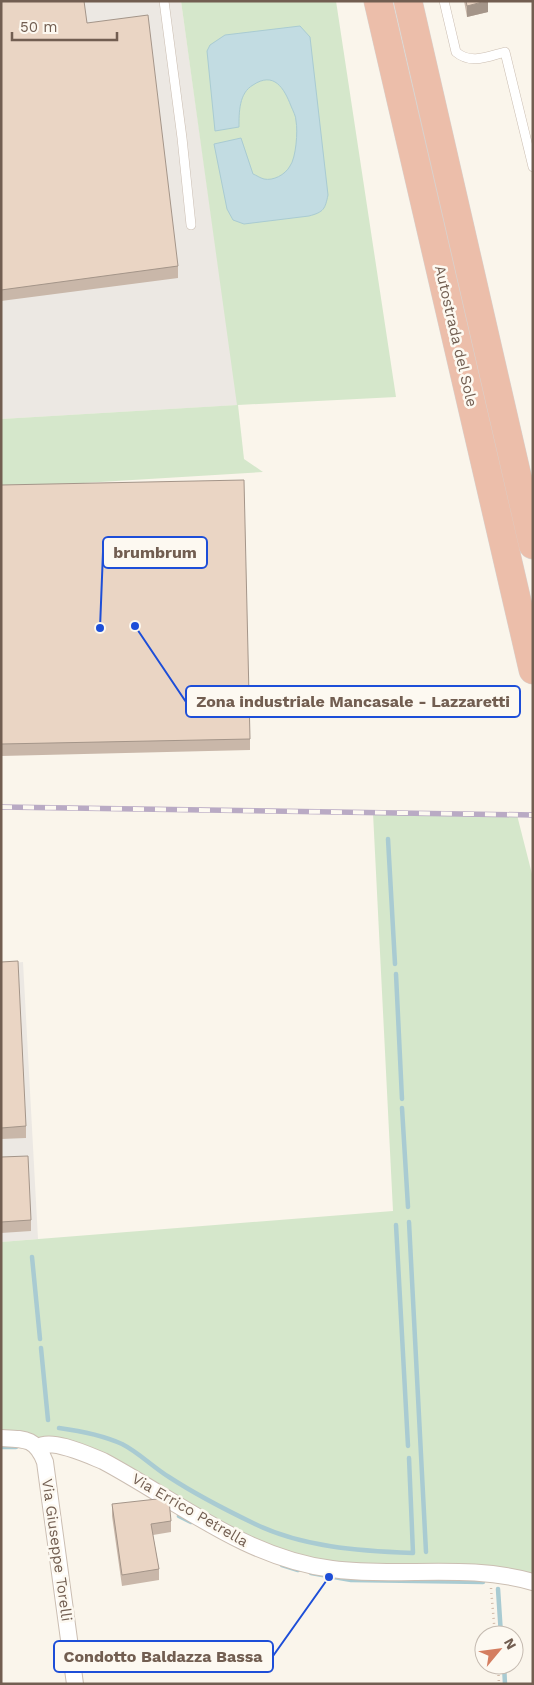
<svg xmlns="http://www.w3.org/2000/svg" width="534" height="1685" viewBox="0 0 534 1685" font-family="'Work Sans',sans-serif">
	<style>
		.industrial { fill: #ece8e3 }
		.green { fill: #d5e7cb }
		.water { fill: #c2dce2; stroke: #a9cbd2 }
		.lines { fill: none; stroke-linecap: round; stroke-linejoin: round }
		.stream { stroke: #a9cbd2; stroke-width: 4.5 }
		.lane-casing { stroke: #cbbeb2; stroke-width: 10 }
		.street-casing { stroke: #cbbeb2; stroke-width: 18 }
		.highway-casing { stroke: #d8d2ce; stroke-width: 29 }
		.path { stroke: #d1baa9; stroke-width: 2.5; stroke-dasharray: 1 4; stroke-linecap: butt }
		.lane { stroke: #fff; stroke-width: 9 }
		.street { stroke: #fff; stroke-width: 16 }
		.highway { stroke: #ecbeaa; stroke-width: 28 }
		.rail-casing { stroke: #b9aac4; stroke-width: 5.5 }
		.rail { stroke: #fdf9f1; stroke-width: 4; stroke-dasharray: 11; stroke-linecap: butt }
		.wall { fill: #c9b7a9 }
		.shaded-wall { fill: #a49589 }
		.building { fill: #ead5c4; stroke: #a49589 }
		.labels { text-anchor: middle; dominant-baseline: central; stroke-width: 5; stroke-linejoin: round; paint-order: stroke }
		.street-label { font-size: 15px; fill: #725e51; stroke: #fdf9f1 }
		.leader { fill: none; stroke: #1d4ed8; stroke-width: 2 }
		.callout-dot { fill: #1d4ed8; stroke: #fdf9f1; stroke-width: 2 }
		.callout { fill: #fdf9f1; stroke: #1d4ed8; stroke-width: 2 }
		.callout-label { font-size: 16px; text-anchor: middle; font-weight: bold; fill: #725e51 }
	</style>
	<rect width="100%" height="100%" fill="#faf5eb"/>
	<path class="industrial" d="M1,1H181L238,405L1,419Z
		M23,962L38,1239L1,1242V964Z"/>
	<path class="green" d="M181,1H336L396,397L238,405L244,459L263,472L1,488V419L237,405Z
		M373,813L517,815L533,878V1582L293,1561L103,1461L1,1438V1242L393,1211Z"/>
	<path class="water" d="M300,26L310,37L328,195C325,209 324,212 309,216L244,224L233,220L227,209L214,144L241,138L253,174C256,175 260,178 264,179C273,181 285,175 290,166C296,158 298,131 296,121C296,116 293,111 291,106C284,88 274,71 253,85C239,93 239,112 239,127L215,131L207,51L210,45L225,35Z"/>
	<g class="lines">
		<path class="stream" d="M388,839L395,964
			M396,974L402,1099
			M402,1108L408,1207
			M409,1222L426,1552
			M396,1225L408,1446
			M32,1257L40,1339
			M41,1348L48,1420
			M59,1428C81,1431 102,1435 122,1444C138,1452 153,1467 169,1477C195,1494 224,1509 253,1523C301,1547 359,1551 413,1553L409,1458
			M1,1447H16
			M179,1516L191,1522
			M282,1565L298,1570
			M311,1573L351,1580L483,1582
			M498,1589L501,1635
			M504,1665L505,1684"/>
		<defs>
			<path id="lane" d="M164,1L182,138L191,225
				M444,1L456,52C471,65 489,56 505,52L533,167"/>
			<path id="street" d="M1,1438C25,1439 36,1438 45,1462L75,1684
				M38,1447C52,1438 88,1455 103,1461C178,1501 245,1558 332,1569C398,1578 468,1563 533,1582"/>
			<path id="highway" d="M378,1L533,670
				M408,1L533,545"/>
		</defs>
		<use href="#lane" class="lane-casing"/>
		<use href="#street" class="street-casing"/>
		<use href="#highway" class="highway-casing"/>
		<path class="path" d="M491,1588L495,1635
			M498,1665L499,1684"/>
		<use href="#lane" class="lane"/>
		<use href="#street" class="street"/>
		<use href="#highway" class="highway"/>
		<defs>
			<path id="rail" d="M1,807L533,815"/>
		</defs>
		<use href="#rail" class="rail-casing"/>
		<use href="#rail" class="rail"/>
	</g>
	<path class="wall" d="M1,1L87,23L178,266V278L1,301Z
		M464,1H488V12L467,17Z
		M1,485L250,739V750L1,756Z
		M1,962L26,1126V1138L1,1139Z
		M1,1157L31,1220V1231L1,1233Z
		M112,1504L171,1521V1532L153,1535L159,1569V1580L122,1586L112,1516Z"/>
	<path class="shaded-wall" d="M488,1V12L467,17V6Z"/>
	<path class="building" d="M1,1H84L87,23L148,15L178,266L1,290Z
		M466,1H486L467,6Z
		M244,480L250,739L1,744V485Z
		M18,961L26,1126L1,1128V962Z
		M28,1156L31,1220L1,1222V1157Z
		M166,1498L169,1500L171,1521L151,1524L159,1569L122,1575L112,1504Z"/>
	<g class="labels">
		<g class="street-label">
			<text transform="translate(456 336) rotate(77)">Autostrada del Sole</text>
			<text transform="translate(190 1510) rotate(30)">Via Errico Petrella</text>
			<text transform="translate(57 1550) rotate(82)">Via Giuseppe Torelli</text>
		</g>
	</g>
	<path class="leader" d="M100 628L103 552M135 626L186 702M329 1577L273 1656"/>
	<g class="callout-dot">
		<circle cx="100" cy="628" r="5"/>
		<circle cx="135" cy="626" r="5"/>
		<circle cx="329" cy="1577" r="5"/>
	</g>
	<g class="callout">
		<rect x="103" y="537" width="104" height="31" rx="5"/>
		<rect x="186" y="686" width="334" height="31" rx="5"/>
		<rect x="54" y="1641" width="219" height="31" rx="5"/>
	</g>
	<g class="callout-label">
		<text x="155" y="558">brumbrum</text>
		<text x="353" y="707">Zona industriale Mancasale - Lazzaretti</text>
		<text x="163" y="1662">Condotto Baldazza Bassa</text>
	</g>
	<rect width="534" height="1685" fill="none" stroke="#725e51" stroke-width="5"/>
	<g transform="translate(499 1650) rotate(61)"><circle r="24" fill="#fdf9f1" stroke="#c5bbb1"/>
	<path d="M0-4L9 19L0 12L-9 19Z" fill="#d47e60"/>
	<text y="-8" font-size="14" font-weight="bold" text-anchor="middle" fill="#725e51">N</text>
	</g>
	<path d="M12 32v8h105v-8" fill="none" stroke="#725e51" stroke-width="2.5"/>
	<text x="20" y="32" font-size="15" fill="#725e51" stroke="#fdf9f1" stroke-width="4" paint-order="stroke">50 m</text>
</svg>
